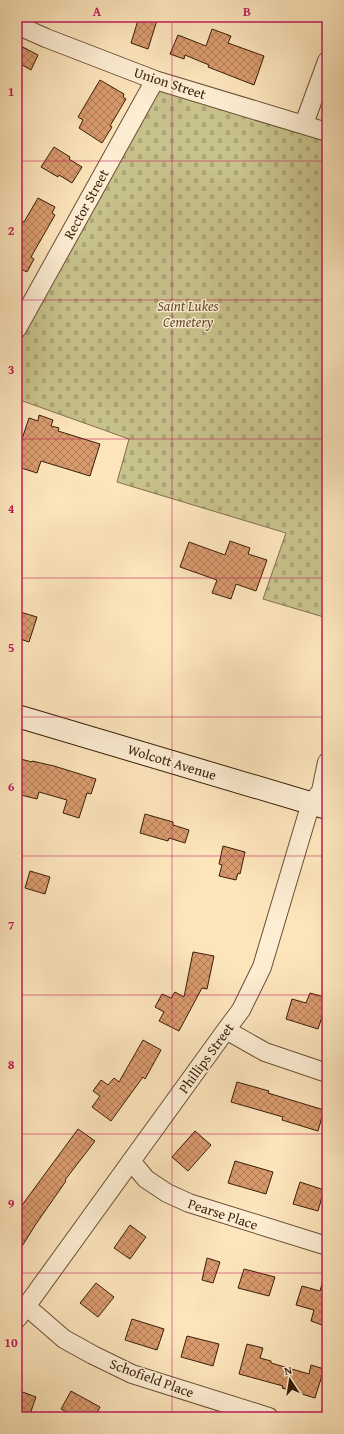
<svg xmlns="http://www.w3.org/2000/svg" width="344" height="1434" viewBox="0 0 344 1434" font-family="'Gentium Book Plus',serif">
	<style>
		.cemetery { fill: url(#cemetery-stones); stroke: #80704a }
		.building { fill: url(#building-cross-hatch); stroke: #391e08 }
		.lines { fill: none; stroke-linecap: round; stroke-linejoin: round }
		.minor-casing { stroke: #6a5035; stroke-width: 20 }
		.secondary-casing { stroke: #391e08; stroke-width: 24 }
		.minor { stroke: #fdedd3; stroke-width: 18 }
		.secondary { stroke: #fdedd3; stroke-width: 22 }
		.grid { fill: none; stroke: #c2185b; stroke-width: 1; stroke-opacity: 0.55 }
		.labels { text-anchor: middle; dominant-baseline: central; stroke-width: 3; stroke-linejoin: round; paint-order: stroke }
		.street-label { font-size: 14px; fill: #391e08; stroke: #fdedd3 }
		.park-label { font-size: 14px; font-style: italic; fill: #644f2f; stroke: #fdedd3 }
		.neatline { fill: none; stroke: #c2185b; stroke-width: 1.5 }
		.grid-label { font-size: 13px; text-anchor: middle; font-weight: bold; fill: #c2185b }
	</style>
	<defs>
		<pattern id="cemetery-stones" width="16" height="16" patternUnits="userSpaceOnUse"><rect width="16" height="16" fill="#c7c18b"/><path d="M2 7V4a2 2 0 0 1 4 0v3zM10 15v-3a2 2 0 0 1 4 0v3z" fill="#aca576"/></pattern>
		<pattern id="building-cross-hatch" width="8" height="8" patternUnits="userSpaceOnUse"><rect width="8" height="8" fill="#d89a6d"/><path d="M0 0l8 8M0 8l8-8" fill="none" stroke="#b07d58"/></pattern>
	</defs>
	<rect width="100%" height="100%" fill="#fce4bb"/>
	<filter id="stains"><feTurbulence type="fractalNoise" baseFrequency=".005" numOctaves="4"/><feColorMatrix values="0 0 0 0 .2 0 0 0 0 .09 0 0 0 0 .02 0 0 0 .5 -.17"/></filter>
	<radialGradient id="worn" r=".72"><stop offset=".6" stop-color="#630" stop-opacity="0"/><stop offset="1" stop-color="#630" stop-opacity=".3"/></radialGradient>
	<path class="cemetery" d="M155,80L327,132V618L263,599L286,533L117,482L129,439L17,399V342L20,336Z"/>
	<path class="building" d="M139,17H158L148,49L131,43Z
		M212,29L231,36L228,43L264,56L254,85L208,67L209,65L185,55L184,59L170,54L178,35L206,46Z
		M17,44L38,55L31,70L17,62Z
		M100,80L124,94L123,97L126,99L110,126L112,127L102,143L79,128L83,120L78,117Z
		M54,147L70,157L69,159L82,167L72,183L59,175L58,177L41,167Z
		M38,198L55,207L52,213L55,215L31,257L34,259L27,272L17,267V229L22,221L24,222Z
		M39,415L53,420L51,426L59,428L58,431L100,444L90,476L41,461L37,473L18,467L22,455L17,453V440L21,442L29,418L38,421Z
		M230,541L250,548L248,554L267,560L256,591L236,584L231,599L212,593L217,580L180,567L189,542L225,555Z
		M17,611L37,617L29,642L17,638Z
		M17,758L32,762V761L54,766L96,779L91,794L87,793L79,818L63,813L67,800L39,792L37,799L17,794Z
		M145,814L173,822V825L189,830L185,843L169,838L168,841L140,833Z
		M223,846L245,852L240,874L238,873L236,880L219,876L222,865L219,864Z
		M30,871L50,877L45,894L25,888Z
		M193,952L214,956L207,989L202,988L179,1031L159,1021L164,1012L155,1007L162,994L171,998L175,992L184,997Z
		M310,993L327,998V1002L318,1029L286,1019L292,999L306,1003Z
		M143,1040L161,1050L145,1079L143,1077L111,1121L92,1107L100,1096L93,1091L101,1080L108,1085L114,1078L119,1082Z
		M237,1082L269,1091L268,1093L324,1110L318,1131L282,1120L283,1117L231,1102Z
		M78,1129L95,1141L65,1180L66,1181L36,1224L17,1254V1212Z
		M195,1131L211,1145L188,1171L172,1157Z
		M235,1161L273,1172L266,1194L228,1183Z
		M300,1182L324,1190L318,1211L293,1204Z
		M130,1225L146,1237L130,1259L114,1248Z
		M207,1258L220,1262L213,1283L202,1280Z
		M244,1269L275,1277L269,1296L238,1288Z
		M324,1277L327,1278V1318L325,1326L311,1321L314,1310L296,1305L302,1286L320,1291Z
		M96,1283L114,1297L98,1317L80,1303Z
		M132,1319L164,1329L157,1350L125,1340Z
		M187,1336L219,1344L213,1366L181,1357Z
		M247,1344L263,1348L260,1358L271,1361V1363L309,1374L311,1365L324,1369L315,1398L282,1388L283,1386L239,1374Z
		M17,1390L36,1397L29,1417H17Z
		M71,1391L100,1407L95,1417H76L61,1409Z"/>
	<g class="lines">
		<defs>
			<path id="minor" d="M17,25L46,38L155,80L327,132
				M304,124L327,61
				M17,329L155,80
				M226,1030L265,1052L327,1073
				M131,1161L146,1179L167,1193L189,1203L327,1246
				M26,1306L64,1339L93,1355L132,1374L269,1417
				M17,1319L226,1030L241,1010L262,967L307,816L312,803L321,791L327,762"/>
			<path id="secondary" d="M17,716L327,808"/>
		</defs>
		<use href="#minor" class="minor-casing"/>
		<use href="#secondary" class="secondary-casing"/>
		<use href="#minor" class="minor"/>
		<use href="#secondary" class="secondary"/>
	</g>
	<path class="grid" d="M172,17V1417M17,161H327M17,300H327M17,439H327M17,578H327M17,717H327M17,856H327M17,995H327M17,1134H327M17,1273H327"/>
	<g class="labels">
		<g class="street-label">
			<text transform="translate(170 83) rotate(18)">Union Street</text>
			<text transform="translate(86 204) rotate(-61)">Rector Street</text>
			<text transform="translate(172 762) rotate(17)">Wolcott Avenue</text>
			<text transform="translate(206 1058) rotate(-54)">Phillips Street</text>
			<text transform="translate(223 1214) rotate(18)">Pearse Place</text>
			<text transform="translate(152 1378) rotate(20)">Schofield Place</text>
		</g>
		<g class="park-label">
			<text x="188" y="306">Saint Lukes<tspan x="188" dy="16">Cemetery</tspan></text>
		</g>
	</g>
	<rect width="344" height="1434" fill="none" stroke="#fce4bb" stroke-width="44"/>
	<g transform="translate(290 1380) rotate(348)" stroke="#fdedd3" stroke-width="3" paint-order="stroke">
	<path d="M0-3L7 15L0 10L-7 15Z" fill="#391e08"/>
	<text y="-6" font-size="11" font-weight="bold" text-anchor="middle" fill="#391e08">N</text>
	</g>
	<rect x="22" y="22" width="300" height="1390" class="neatline"/>
	<g class="grid-label">
		<text x="97" y="16">A</text>
		<text x="247" y="16">B</text>
		<text x="11" y="96">1</text>
		<text x="11" y="235">2</text>
		<text x="11" y="374">3</text>
		<text x="11" y="513">4</text>
		<text x="11" y="652">5</text>
		<text x="11" y="791">6</text>
		<text x="11" y="930">7</text>
		<text x="11" y="1069">8</text>
		<text x="11" y="1208">9</text>
		<text x="11" y="1347">10</text>
	</g>
	<rect width="100%" height="100%" filter="url(#stains)"/>
	<rect width="100%" height="100%" fill="url(#worn)"/>
</svg>
